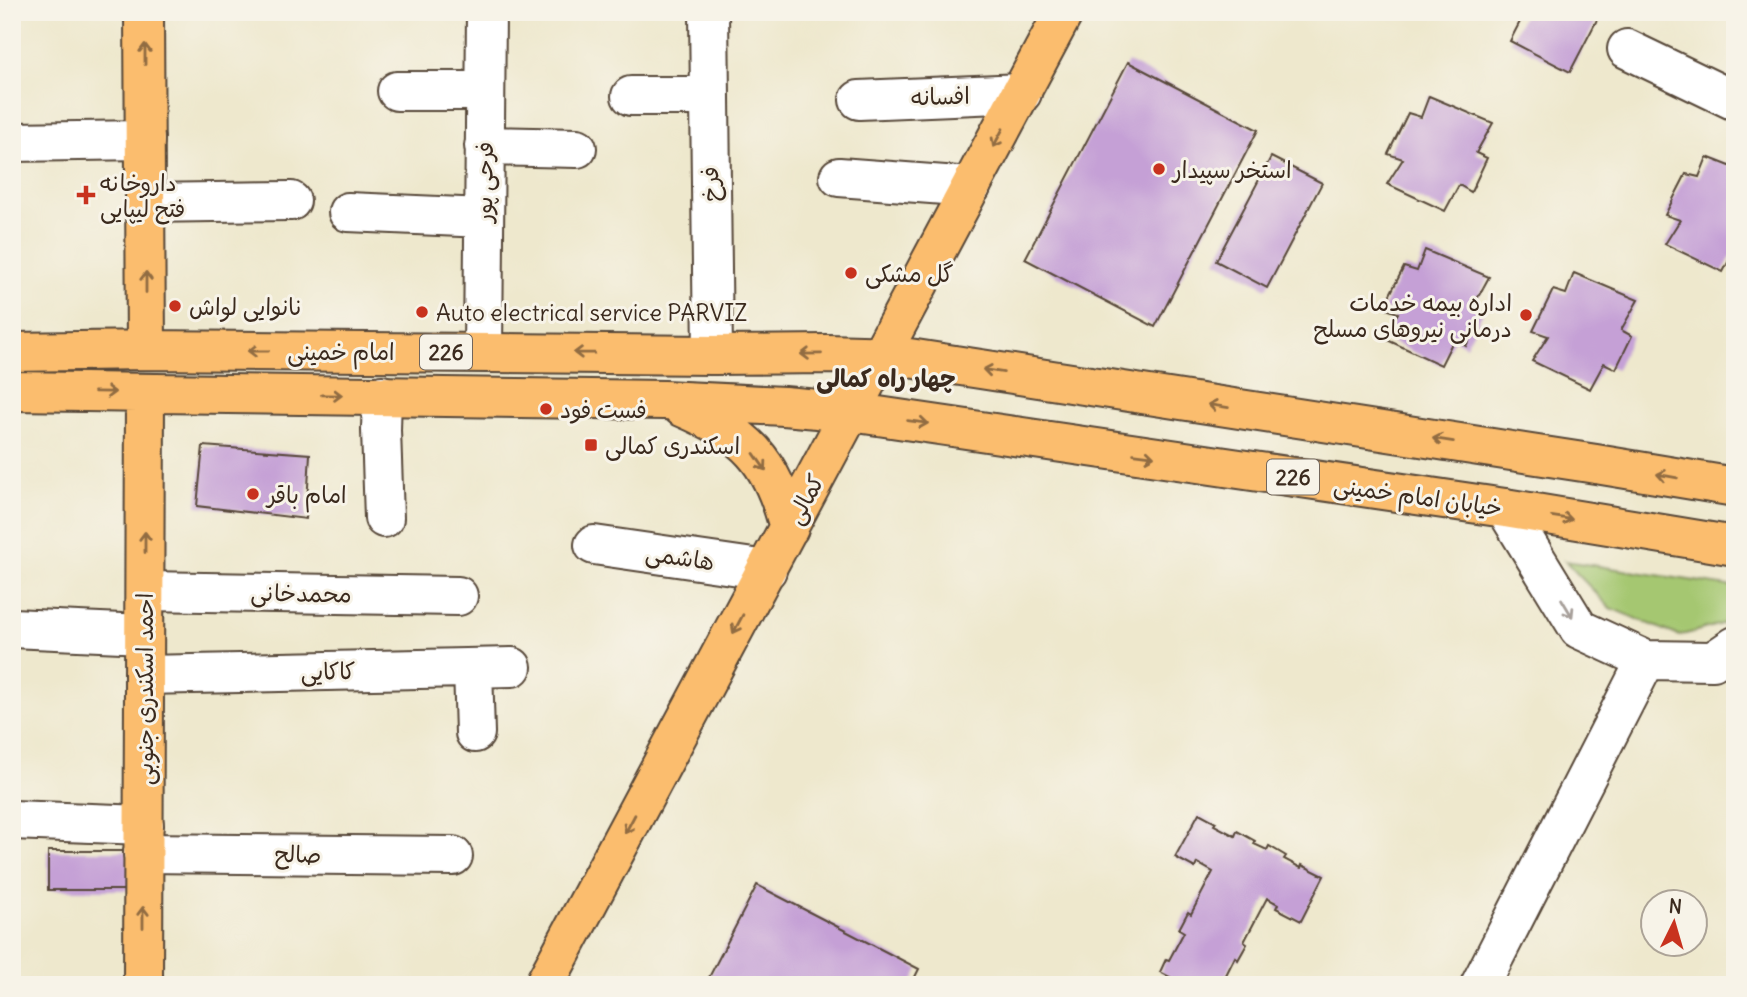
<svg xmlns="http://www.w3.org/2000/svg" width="1747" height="997" viewBox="0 0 1747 997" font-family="Delius,'Playpen Sans Arabic',sans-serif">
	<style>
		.green { fill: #a5c771; stroke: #707848; stroke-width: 2 }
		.building { fill: #c5a0d6 }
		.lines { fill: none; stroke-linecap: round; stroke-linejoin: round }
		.minor-casing { stroke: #564638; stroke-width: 42 }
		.major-casing { stroke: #564638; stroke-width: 42 }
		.minor { stroke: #fff; stroke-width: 38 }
		.major { stroke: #fbbd6e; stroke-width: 38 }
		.oneway { stroke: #916c42 }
		.oneway2 { stroke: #a79f9a }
		.poi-dot { fill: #c8321e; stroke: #f7f3e8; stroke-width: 2.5 }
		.labels { text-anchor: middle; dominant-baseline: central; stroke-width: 6; stroke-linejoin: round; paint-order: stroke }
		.shield { fill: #f7f3e8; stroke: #73665b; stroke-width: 2 }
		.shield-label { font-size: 21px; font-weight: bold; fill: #3b2a1e }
		.street-label { font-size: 23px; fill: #3b2a1e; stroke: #f7f3e8 }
		.poi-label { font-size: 23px; fill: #3b2a1e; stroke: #f7f3e8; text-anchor: start }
		.neighbourhood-label { font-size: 24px; font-weight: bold; fill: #3b2a1e; stroke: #f7f3e8 }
	</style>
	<rect width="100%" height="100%" fill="#f7f3e8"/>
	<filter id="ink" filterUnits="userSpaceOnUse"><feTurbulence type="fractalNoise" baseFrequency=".0143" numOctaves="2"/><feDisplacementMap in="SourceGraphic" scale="14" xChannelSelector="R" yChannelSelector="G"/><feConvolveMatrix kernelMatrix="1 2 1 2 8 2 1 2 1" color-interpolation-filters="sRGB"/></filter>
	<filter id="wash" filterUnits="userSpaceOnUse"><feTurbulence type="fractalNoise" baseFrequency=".00686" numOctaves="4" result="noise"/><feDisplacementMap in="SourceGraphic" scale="28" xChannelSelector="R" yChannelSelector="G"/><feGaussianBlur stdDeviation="1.57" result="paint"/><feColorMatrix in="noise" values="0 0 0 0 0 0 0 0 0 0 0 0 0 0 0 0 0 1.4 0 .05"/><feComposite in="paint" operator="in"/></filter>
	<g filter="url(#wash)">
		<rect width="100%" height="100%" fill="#eee8cd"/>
		<path class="green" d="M1565,561L1735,587V617L1728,622L1679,636L1610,608Z"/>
		<g id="blocks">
			<path class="building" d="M1525,12H1601L1570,72L1510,41Z
				M1128,62L1258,130L1155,327L1025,259Z
				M1429,96L1493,123L1476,153L1487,158L1471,192L1459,185L1445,211L1387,184L1403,159L1388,154L1408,113L1421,117Z
				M1271,157L1322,183L1267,288L1216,261Z
				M1707,157L1735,168V249L1723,272L1665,244L1680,220L1665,215L1686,174L1699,177Z
				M1425,250L1489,277L1472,308L1483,312L1466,346L1454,339L1441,365L1383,338L1398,313L1383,308L1404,267L1417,271Z
				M1574,273L1638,300L1621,330L1632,336L1616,369L1604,363L1590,389L1532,361L1548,336L1533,331L1553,290L1566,294Z
				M203,446L310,454L306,519L197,506Z
				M1199,813L1216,822L1214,825L1235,836L1237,831L1255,841L1254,844L1267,850L1269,846L1286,856L1284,859L1301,868L1302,865L1324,876L1301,921L1276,908L1278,904L1267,898L1244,942L1247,944L1238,960L1235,957L1221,985H1185L1160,972L1166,959L1169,960L1184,932L1179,929L1188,912L1191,914L1213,872L1197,863L1195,868L1175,857Z
				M48,851H131L132,890H48Z
				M757,885L919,969L911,985H705Z"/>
		</g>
	</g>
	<g filter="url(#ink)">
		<use href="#blocks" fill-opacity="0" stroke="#564638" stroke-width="2"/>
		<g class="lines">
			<defs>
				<path id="minor" d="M709,12L713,355
					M1627,49L1735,101
					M397,91H485
					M631,96H709
					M859,100L1022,93
					M12,142L145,140
					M484,146L577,148
					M839,177L971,187
					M146,203L291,201
					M348,212L484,218
					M483,352L486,12
					M382,395L381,430L384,518
					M1505,508L1579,629L1646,660L1713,661L1735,646
					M594,545L767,570
					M145,591L458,596
					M12,628L144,634
					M473,668L475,733
					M144,675L512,667
					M12,820L144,825
					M143,853L453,856
					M1480,985L1646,660"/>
				<path id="major" d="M144,12L146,350
					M12,352L146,350L713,355L827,354L896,356L1596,464L1735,487
					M12,391L664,400L784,406L851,412L1505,508L1735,546
					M682,407C747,435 771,458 789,528
					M143,985L145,393
					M544,985L1064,12"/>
			</defs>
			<use href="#minor" class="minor-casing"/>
			<use href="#major" class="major-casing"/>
			<use href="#minor" class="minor"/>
			<use href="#major" class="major"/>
		</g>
		<defs><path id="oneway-shaft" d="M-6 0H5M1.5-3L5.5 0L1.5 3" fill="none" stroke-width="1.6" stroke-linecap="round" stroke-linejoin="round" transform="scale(1.75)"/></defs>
		<g class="oneway">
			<use href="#oneway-shaft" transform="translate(145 54) rotate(-90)"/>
			<use href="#oneway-shaft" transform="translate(998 138) rotate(118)"/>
			<use href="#oneway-shaft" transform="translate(146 282) rotate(-90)"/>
			<use href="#oneway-shaft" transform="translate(258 351) rotate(-180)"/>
			<use href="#oneway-shaft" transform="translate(584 353) rotate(-179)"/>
			<use href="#oneway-shaft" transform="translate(811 354) rotate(179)"/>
			<use href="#oneway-shaft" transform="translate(993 371) rotate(-171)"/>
			<use href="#oneway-shaft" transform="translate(105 392) rotate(1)"/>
			<use href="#oneway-shaft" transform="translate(332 395) rotate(1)"/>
			<use href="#oneway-shaft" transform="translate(1218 406) rotate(-171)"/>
			<use href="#oneway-shaft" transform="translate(918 422) rotate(8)"/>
			<use href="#oneway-shaft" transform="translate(1443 440) rotate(-171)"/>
			<use href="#oneway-shaft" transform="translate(1144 455) rotate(8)"/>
			<use href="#oneway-shaft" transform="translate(760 462) rotate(55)"/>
			<use href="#oneway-shaft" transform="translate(1667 476) rotate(-170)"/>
			<use href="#oneway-shaft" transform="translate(1562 518) rotate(9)"/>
			<use href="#oneway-shaft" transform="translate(145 542) rotate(-90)"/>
			<use href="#oneway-shaft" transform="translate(738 624) rotate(118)"/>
			<use href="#oneway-shaft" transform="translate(630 824) rotate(118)"/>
			<use href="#oneway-shaft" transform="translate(143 917) rotate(-90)"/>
		</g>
		<use class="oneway2" href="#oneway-shaft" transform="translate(1567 608) rotate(59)"/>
	</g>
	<g class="poi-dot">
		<circle cx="1159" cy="169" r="7"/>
		<path d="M82.5 184.5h7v7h7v7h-7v7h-7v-7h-7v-7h7z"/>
		<circle cx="851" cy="273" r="7"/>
		<circle cx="175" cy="306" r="7"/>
		<circle cx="422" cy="312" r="7"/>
		<circle cx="1526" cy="315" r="7"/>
		<circle cx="546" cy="409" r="7"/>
		<rect x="584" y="438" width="14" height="14" rx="3.5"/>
		<circle cx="253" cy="494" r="7"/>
	</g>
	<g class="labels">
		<g class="shield">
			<rect x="420" y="334.5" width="52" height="35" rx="5"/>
			<rect x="1267" y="459.5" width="52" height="35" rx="5"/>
		</g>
		<g class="shield-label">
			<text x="446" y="352">226</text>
			<text x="1293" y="477">226</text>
		</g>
		<g class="street-label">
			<text transform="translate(940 96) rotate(-2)">افسانه</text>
			<text transform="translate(484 182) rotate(-89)">فرحی پور</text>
			<text transform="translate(710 184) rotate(-91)">فرخ</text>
			<text x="341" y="351">امام خمینی</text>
			<text transform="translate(1418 496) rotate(8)">خیابان امام خمینی</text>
			<text transform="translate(805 499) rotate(-62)">کمالی</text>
			<text transform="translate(680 557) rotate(8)">هاشمی</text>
			<text transform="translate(301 593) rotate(1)">محمدخانی</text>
			<text transform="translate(328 671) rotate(-1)">کاکایی</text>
			<text transform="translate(144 689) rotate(-90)">احمد اسکندری جنوبی</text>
			<text transform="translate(298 854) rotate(1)">صالح</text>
		</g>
		<g class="poi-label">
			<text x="1173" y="169">استخر سپیدار</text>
			<text x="100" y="182">داروخانه<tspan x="100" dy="26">فتح لیپایی</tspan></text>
			<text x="865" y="273">گل مشکی</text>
			<text x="1512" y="302" text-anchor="end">اداره بیمه خدمات<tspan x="1512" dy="26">درمانی نیروهای مسلح</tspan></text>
			<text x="189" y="306">نانوایی لواش</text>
			<text x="436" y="312">Auto electrical service PARVIZ</text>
			<text x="560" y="409">فست فود</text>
			<text x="605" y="445">اسکندری کمالی</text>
			<text x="267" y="494">امام باقر</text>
		</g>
		<g class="neighbourhood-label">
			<text x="886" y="378">چهار راه کمالی</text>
		</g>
	</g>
	<rect width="1747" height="997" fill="none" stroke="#f7f3e8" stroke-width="42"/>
	<g transform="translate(1674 923) rotate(5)"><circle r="33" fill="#f7f3e8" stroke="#aca397" stroke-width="2"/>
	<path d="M0-5L12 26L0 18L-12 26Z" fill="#c8321e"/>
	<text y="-10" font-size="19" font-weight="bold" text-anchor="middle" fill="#3b2a1e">N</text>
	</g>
</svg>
